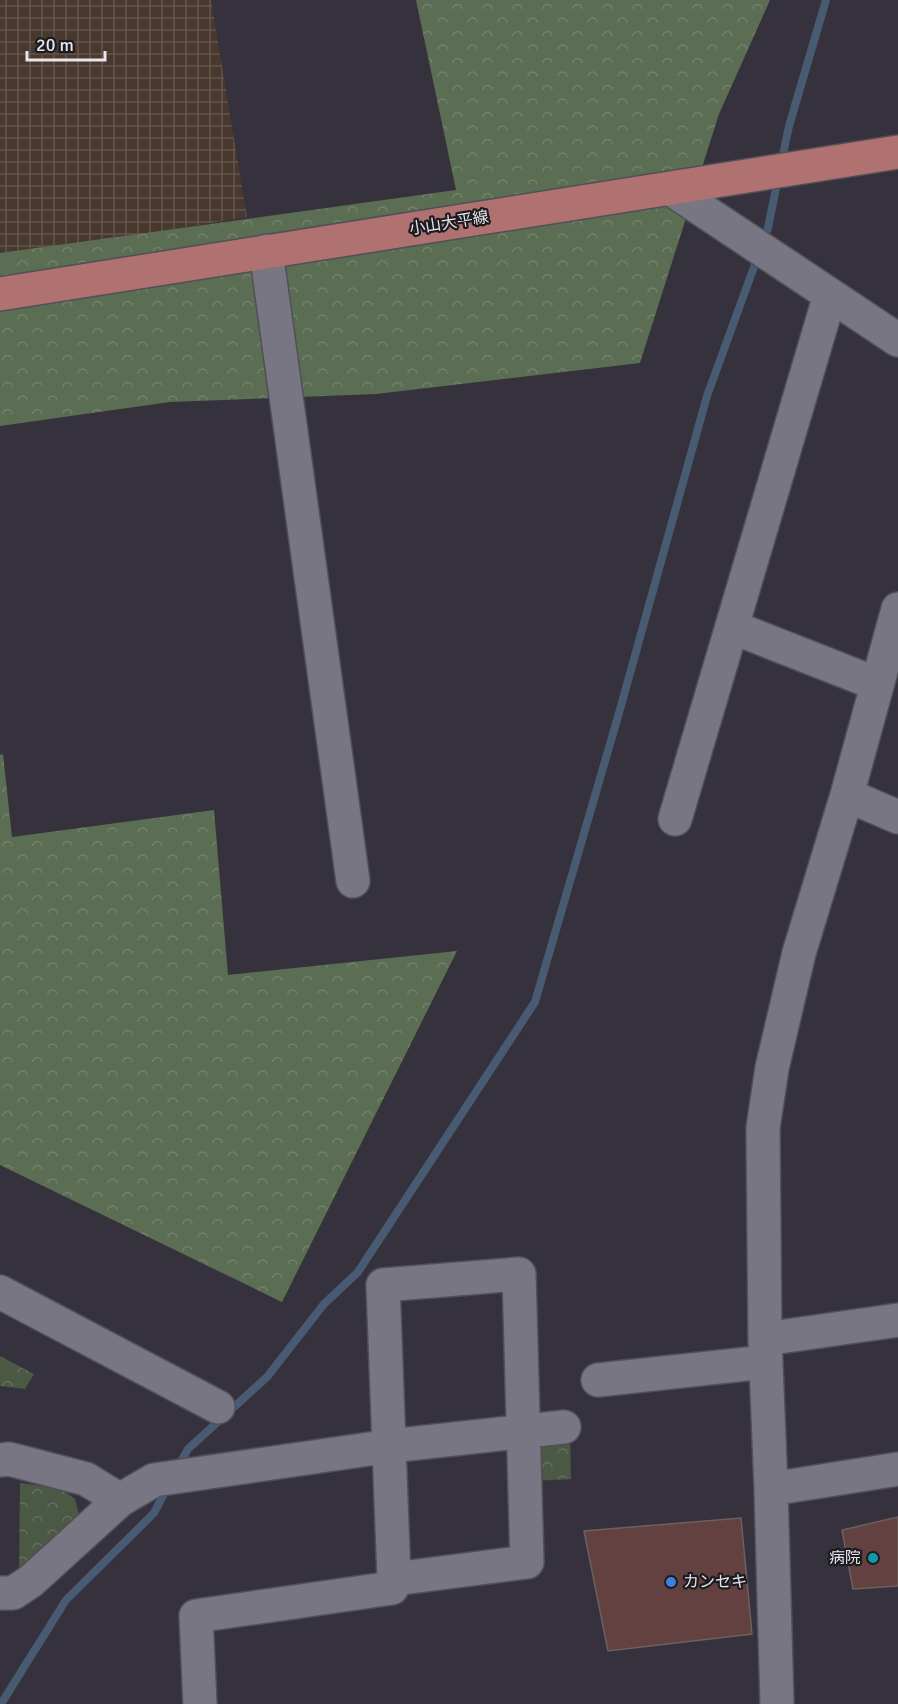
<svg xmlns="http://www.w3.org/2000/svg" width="898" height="1704" viewBox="0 0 898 1704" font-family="Signika,'Noto Sans JP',sans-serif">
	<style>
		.industrial { fill: url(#industrial-grid) }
		.forest { fill: url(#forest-crowns) }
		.park { fill: url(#park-crowns) }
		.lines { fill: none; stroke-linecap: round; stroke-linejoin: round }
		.stream { stroke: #495b73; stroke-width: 8 }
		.building { fill: #624140; stroke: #6e605e; stroke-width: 1.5 }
		.minor-casing { stroke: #514f58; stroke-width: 36 }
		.major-casing { stroke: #514f58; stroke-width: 36 }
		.minor { stroke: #787682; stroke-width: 33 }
		.major { stroke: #b07171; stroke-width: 33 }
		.culture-dot { fill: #0f9aa8; stroke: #1c1b20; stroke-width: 2 }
		.shop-dot { fill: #3f7fe0; stroke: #1c1b20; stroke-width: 2 }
		.labels { text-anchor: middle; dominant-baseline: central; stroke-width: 4.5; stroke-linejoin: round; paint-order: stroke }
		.street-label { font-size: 16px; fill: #e7e6ed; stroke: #1c1b20 }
		.poi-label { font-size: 16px; fill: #e7e6ed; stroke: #1c1b20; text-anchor: end }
	</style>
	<defs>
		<pattern id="industrial-grid" width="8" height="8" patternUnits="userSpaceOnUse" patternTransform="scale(1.5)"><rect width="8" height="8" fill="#48382d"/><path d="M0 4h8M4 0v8" fill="none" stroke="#62554c"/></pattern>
		<pattern id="forest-crowns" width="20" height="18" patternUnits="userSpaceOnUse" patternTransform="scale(1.5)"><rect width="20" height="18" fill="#5b6d52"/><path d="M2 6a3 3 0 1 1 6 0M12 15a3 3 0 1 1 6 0" fill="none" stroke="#73826b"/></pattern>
		<pattern id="park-crowns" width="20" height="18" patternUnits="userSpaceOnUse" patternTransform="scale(1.5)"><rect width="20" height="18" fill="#4a5844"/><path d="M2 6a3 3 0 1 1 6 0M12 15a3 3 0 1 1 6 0" fill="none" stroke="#64705f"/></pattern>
	</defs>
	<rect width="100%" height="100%" fill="#35323d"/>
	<path class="industrial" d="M0,0H211L247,217L0,259Z"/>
	<path class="forest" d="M416,0H770L719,114L640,363L376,394L170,402L0,426V253L456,190Z
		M3,754L12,837L214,810L228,975L457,951L282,1302L0,1165V755Z"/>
	<path class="park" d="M0,1356L34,1374L25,1389L0,1386Z
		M570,1433L571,1479L533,1481L532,1437Z
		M20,1483L60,1488L75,1499L79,1515L19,1575Z"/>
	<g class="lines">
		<path class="stream" d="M781,164L789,126L826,0
			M763,242L768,228L778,178
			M178,1467L188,1449L267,1377L324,1304L358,1272L535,1002L619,713L707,396L758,256
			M1,1704L66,1600L154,1513L167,1488"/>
	</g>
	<path class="building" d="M898,1517V1586L853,1589L842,1530Z
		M741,1518L752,1634L608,1651L584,1531Z"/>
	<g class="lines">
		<defs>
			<path id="minor" d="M671,189L898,340
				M266,251L353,881
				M732,627L877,684
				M847,795L898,817
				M675,819L830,295
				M0,1292L218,1407
				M765,1339L898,1320
				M598,1380L766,1362
				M0,1460L9,1459L86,1479L120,1500
				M771,1489L898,1469
				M0,1593H13L31,1581L120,1500L154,1480L390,1446L564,1427
				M200,1704L196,1616L392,1588L394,1579L383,1285L519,1274L527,1562L394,1579
				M777,1704L771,1489L765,1339L763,1128L772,1068L799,953L847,795L898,609"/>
			<path id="major" d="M0,294C299,245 599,201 898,152"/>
		</defs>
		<use href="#minor" class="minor-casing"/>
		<use href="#major" class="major-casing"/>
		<use href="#minor" class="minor"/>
		<use href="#major" class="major"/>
	</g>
	<circle class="culture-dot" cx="873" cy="1558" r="6"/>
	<circle class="shop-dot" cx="671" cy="1582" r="6"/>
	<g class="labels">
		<g class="street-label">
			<text transform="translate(449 223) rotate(-9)">小山大平線</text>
		</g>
		<g class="poi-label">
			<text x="861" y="1558">病院</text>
			<text x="683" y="1582" text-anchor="start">カンセキ</text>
		</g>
	</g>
	<path d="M27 51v9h78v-9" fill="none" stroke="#e7e6ed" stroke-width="3"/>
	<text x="36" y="51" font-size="18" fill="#e7e6ed" stroke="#1c1b20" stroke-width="4.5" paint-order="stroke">20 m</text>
</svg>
